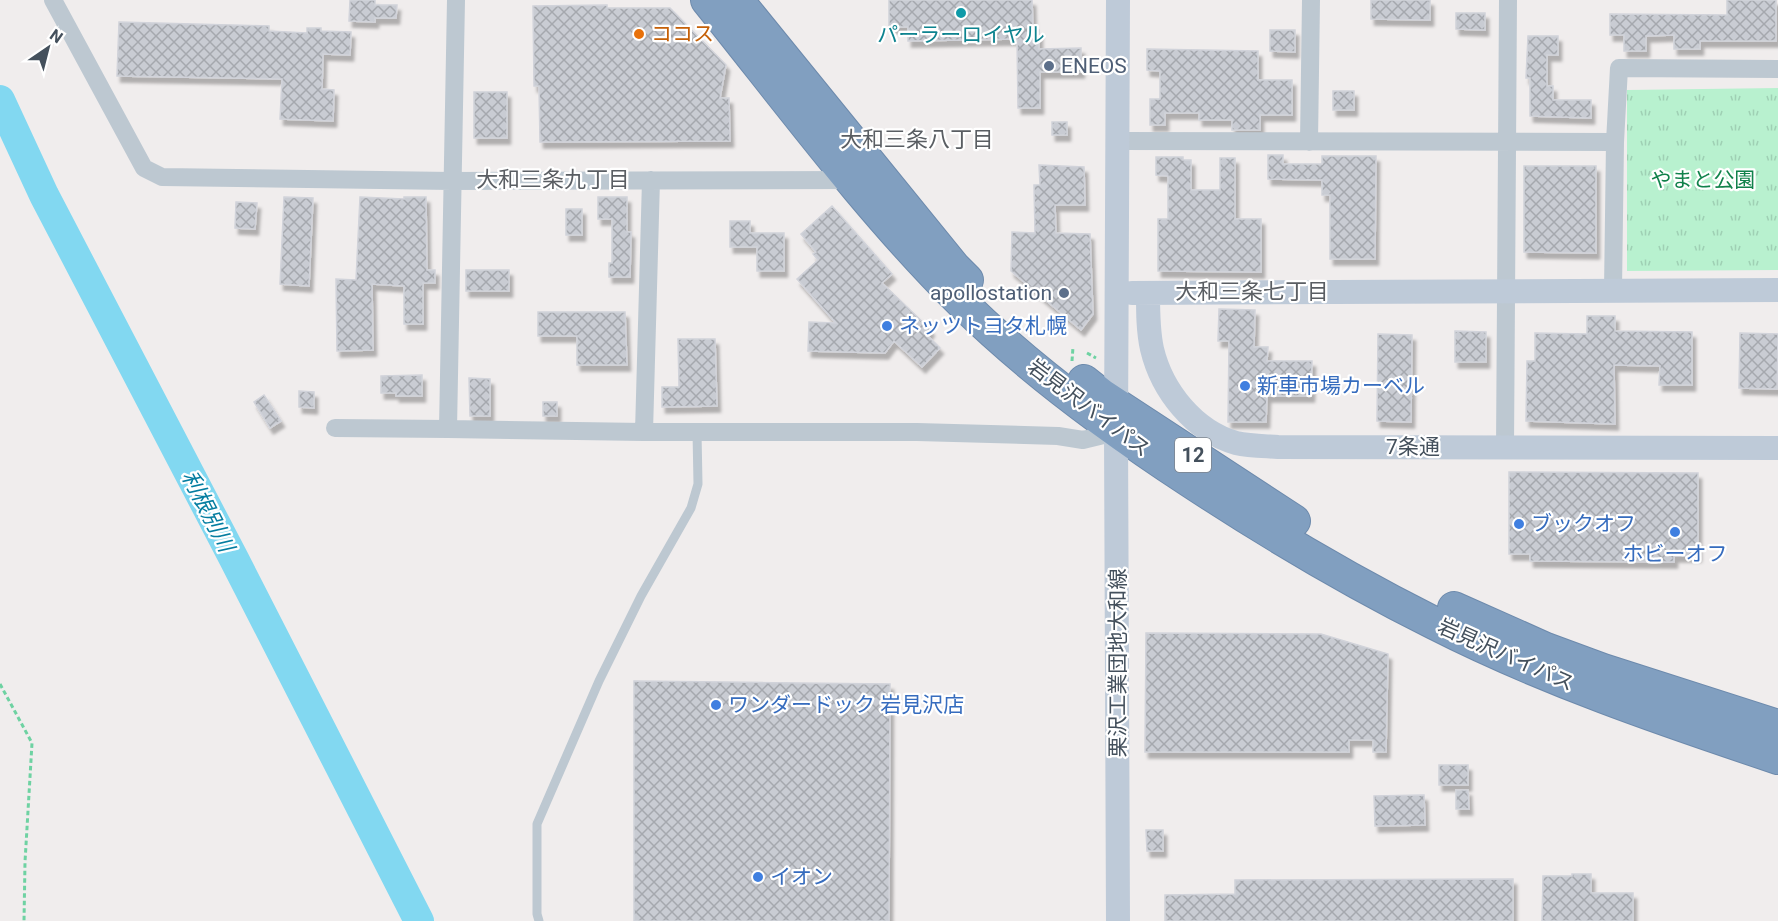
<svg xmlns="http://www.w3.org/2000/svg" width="1778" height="921" viewBox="0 0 1778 921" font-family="Roboto,'Noto Sans JP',sans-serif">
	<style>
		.park { fill: url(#park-tufts) }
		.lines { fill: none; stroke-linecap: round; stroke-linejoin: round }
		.river { stroke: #82d8f1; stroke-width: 30 }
		.building { fill: url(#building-cross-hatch); stroke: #d1d3da; stroke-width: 1.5; filter: url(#shadow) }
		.highway-casing { stroke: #6d8aac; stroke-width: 34 }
		.path { stroke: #6ed2a2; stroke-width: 3; stroke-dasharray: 4.5 3; stroke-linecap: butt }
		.lane { stroke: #bdc8d1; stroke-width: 9 }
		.street { stroke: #bdc8d1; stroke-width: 18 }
		.secondary { stroke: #becad8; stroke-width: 24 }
		.highway { stroke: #819fc0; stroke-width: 32 }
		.culture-dot { fill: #0f9aa8; stroke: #fff; stroke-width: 2 }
		.food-dot { fill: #e8710a; stroke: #fff; stroke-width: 2 }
		.service-dot { fill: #5c6f8a; stroke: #fff; stroke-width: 2 }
		.shop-dot { fill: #3f7fe0; stroke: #fff; stroke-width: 2 }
		.labels { text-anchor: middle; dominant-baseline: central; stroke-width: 4.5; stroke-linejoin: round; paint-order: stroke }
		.shield { fill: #fff; stroke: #7c848d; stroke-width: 1.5 }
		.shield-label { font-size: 20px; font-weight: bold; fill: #44505c }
		.food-label { font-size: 21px; fill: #c56008; stroke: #fff; text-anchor: start }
		.culture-label { font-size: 21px; fill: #0d838f; stroke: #fff }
		.service-label { font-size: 21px; fill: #4e5e75; stroke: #fff; text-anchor: start }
		.park-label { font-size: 21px; fill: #11824b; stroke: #fff }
		.shop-label { font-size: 21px; fill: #366cbe; stroke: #fff; text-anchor: start }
		.street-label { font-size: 21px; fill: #44505c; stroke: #fff }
		.neighbourhood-label { font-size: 22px; fill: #5a5e63; stroke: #fff }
		.water-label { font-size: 22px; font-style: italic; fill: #047da0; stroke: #fff }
	</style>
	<defs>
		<pattern id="park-tufts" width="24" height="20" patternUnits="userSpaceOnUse" patternTransform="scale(1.5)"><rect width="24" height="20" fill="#b8f1cf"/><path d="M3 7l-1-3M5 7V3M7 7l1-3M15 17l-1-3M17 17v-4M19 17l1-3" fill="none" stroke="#9fd0b4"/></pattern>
		<pattern id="building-cross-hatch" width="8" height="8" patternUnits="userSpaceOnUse" patternTransform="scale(1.5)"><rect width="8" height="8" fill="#c9ccd3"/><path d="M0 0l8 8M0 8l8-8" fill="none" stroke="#a5a8ae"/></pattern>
		<filter id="shadow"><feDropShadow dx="3.5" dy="6" stdDeviation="1.5" flood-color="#0004"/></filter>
	</defs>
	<rect width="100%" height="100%" fill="#f0eded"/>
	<path class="park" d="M1778,88V270L1627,271V90Z"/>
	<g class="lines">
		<path class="river" d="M0,100L44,195L234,559L419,921"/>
	</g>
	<path class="building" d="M350,0H375V5H397L396,18H375V22L349,21Z
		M889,0H1032L1033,30H1039V49L1081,48V72H1040V108H1018L1017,39L908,41V27H889Z
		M1371,0H1430V20L1371,19Z
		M1727,0H1776V41H1700V49H1674V35L1646,36V51H1624V35H1610V14L1727,15Z
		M607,5V8H670L726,65L720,98H729L730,141L540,142L539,86H534L533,6Z
		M1456,13H1485V30L1456,29Z
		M119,22L269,26V31L307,33V28H321V31L351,32L350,55L323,54L322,89L334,90L333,121L280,119L282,79L117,76Z
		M1270,30H1295V52L1270,51Z
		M1528,36H1558V55H1547V86H1553V100H1591V118L1530,116V78H1526Z
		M1147,49L1258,51V80H1292V115H1260V130H1232V120H1199V113H1165V125H1150V99H1160V71L1147,70Z
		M1333,91H1354V110H1333Z
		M474,92H507V138H474Z
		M1052,122H1067V135H1052Z
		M1268,155H1283V164H1322V156H1376L1375,259H1330V195H1322V180L1268,179Z
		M1156,157H1183V160H1191V190H1220V158H1235V219H1261V272L1158,271V219H1168V176L1156,175Z
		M1039,165L1084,167L1085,205H1055L1056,233L1090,234L1093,314L1081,330L1011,271L1012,232L1035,233L1034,185H1040Z
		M1524,166H1596V253L1524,252Z
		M284,197L313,198L309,286L280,284Z
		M360,197L404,199V197H426L427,270H435V283H423V324H404V286L372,284L373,350L337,351L336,279L356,280Z
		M598,197H627V232H631L630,277H609V263H612V219H598Z
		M236,202L257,203L255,229L235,228Z
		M832,206L892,274L882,283L931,330L927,335L940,348L922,367L894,341L885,353L808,351L809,322L836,323L797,279L818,260L813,254L816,252L801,234Z
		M566,209H582V235H566Z
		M730,221H750V233H784V271H757V247H730Z
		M466,270H509V291H466Z
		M1219,309L1255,310L1254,347H1268L1267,361H1312L1311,396H1267L1266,422H1228L1229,341H1218Z
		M538,312H625L627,365H577V336H538Z
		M1587,316H1615V331L1692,332V385H1659L1660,366L1614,365L1615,424L1526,421L1527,361H1535V333L1587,334Z
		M1455,331L1486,332V362H1455Z
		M1740,333L1778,334L1777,389L1739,388Z
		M1378,334L1412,335L1411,422L1377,421Z
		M678,339H715L717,406L662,407V387H679Z
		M422,375V396H396V393H381V376Z
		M469,378L490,379V416H470Z
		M299,391L314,392V408L299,407Z
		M264,395L281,421L270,428L254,402Z
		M543,402H557V416H543Z
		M1509,472L1698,473V556H1674V562L1530,561V554H1509Z
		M1146,633L1321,634L1388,654L1386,752H1373V740H1349V752H1145Z
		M634,681L890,684L889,921H634Z
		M1439,765H1468V785H1439Z
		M1456,790H1468L1469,809H1456Z
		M1424,795L1425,825L1375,826L1374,796Z
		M1146,830H1163V851H1147Z
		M1572,874H1591V893H1633V921H1542L1543,876H1572Z
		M1513,879V921H1165V895L1235,894V880Z"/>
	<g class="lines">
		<defs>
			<path id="highway" d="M707,0C789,102 869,211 962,303C1031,371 1109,428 1190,481C1269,533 1350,581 1434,623C1544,679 1661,719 1778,758
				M737,0L954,267L967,280
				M1084,381L1103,396L1294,521
				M1454,608L1546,649L1603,670L1778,726"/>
		</defs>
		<use href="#highway" class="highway-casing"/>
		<path class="path" d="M1087,353L1096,358
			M1072,361L1073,347
			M0,684L32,743L25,862L24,921"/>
		<path class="lane" d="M539,921L537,914V824L599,681L641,596L691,508L698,484L697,432"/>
		<path class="street" d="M53,0L144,168L162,177L452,181L852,180
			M456,0L448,429L644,432H917L1058,436L1083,440L1116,432
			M1117,141L1615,142
			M1309,142L1311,0
			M1613,290L1615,142L1619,68L1778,69
			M335,428L448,429
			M644,432L651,180
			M1505,448L1508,0"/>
		<path class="secondary" d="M1132,293L1778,290
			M1148,293C1148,312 1148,331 1152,349C1162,391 1194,431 1236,443C1250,446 1264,446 1278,447L1778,448
			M1118,921L1116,432L1118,0"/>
		<use href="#highway" class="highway"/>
	</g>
	<circle class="culture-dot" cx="961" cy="13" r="6"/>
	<circle class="food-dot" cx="639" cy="34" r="6"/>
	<g class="service-dot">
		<circle cx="1049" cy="66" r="6"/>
		<circle cx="1064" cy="293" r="6"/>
	</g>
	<g class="shop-dot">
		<circle cx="887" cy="326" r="6"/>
		<circle cx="1245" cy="386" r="6"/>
		<circle cx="1519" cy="524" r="6"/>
		<circle cx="1675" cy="532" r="6"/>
		<circle cx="716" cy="705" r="6"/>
		<circle cx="758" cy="877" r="6"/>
	</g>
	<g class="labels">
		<rect class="shield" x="1175" y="438" width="36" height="34" rx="4.5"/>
		<g class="shield-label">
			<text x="1193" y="455">12</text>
		</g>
		<g class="food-label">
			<text x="651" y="34">ココス</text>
		</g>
		<g class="culture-label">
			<text x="961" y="35">パーラーロイヤル</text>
		</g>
		<g class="service-label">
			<text x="1061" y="66">ENEOS</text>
			<text x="1052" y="293" text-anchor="end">apollostation</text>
		</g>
		<g class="park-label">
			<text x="1703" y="180">やまと公園</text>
		</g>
		<g class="shop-label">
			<text x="899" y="326">ネッツトヨタ札幌</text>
			<text x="1257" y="386">新車市場カーベル</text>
			<text x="1531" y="524">ブックオフ</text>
			<text x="1675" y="554" text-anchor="middle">ホビーオフ</text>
			<text x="728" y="705">ワンダードック 岩見沢店</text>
			<text x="770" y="877">イオン</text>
		</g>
		<g class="street-label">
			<text transform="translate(1089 408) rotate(37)">岩見沢バイパス</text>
			<text x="1413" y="447">7条通</text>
			<text transform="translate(1506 655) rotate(24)">岩見沢バイパス</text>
			<text transform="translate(1118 663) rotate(-90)">栗沢工業団地大和線</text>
		</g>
		<g class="neighbourhood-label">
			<text x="917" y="139">大和三条八丁目</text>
			<text x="553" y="179">大和三条九丁目</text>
			<text x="1252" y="291">大和三条七丁目</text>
		</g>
		<g class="water-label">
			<text transform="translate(208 511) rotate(63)">利根別川</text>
		</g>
	</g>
	<g transform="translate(48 48) rotate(35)" stroke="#ffffff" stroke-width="4.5" paint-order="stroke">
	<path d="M0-4.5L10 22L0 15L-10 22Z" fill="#44505c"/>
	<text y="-9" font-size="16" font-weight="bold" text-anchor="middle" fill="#44505c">N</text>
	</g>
</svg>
